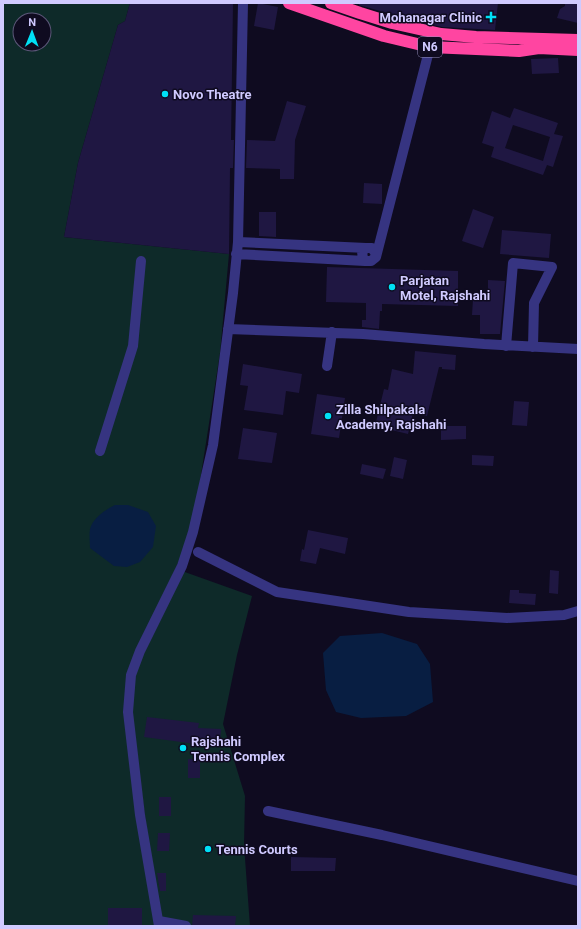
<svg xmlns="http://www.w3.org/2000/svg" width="581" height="929" viewBox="0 0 581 929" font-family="Roboto,sans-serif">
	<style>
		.green { fill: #0e2a29; fill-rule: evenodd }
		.water { fill: #081e42 }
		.building { fill: #1f1742; fill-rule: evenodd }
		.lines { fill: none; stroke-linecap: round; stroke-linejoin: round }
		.minor { stroke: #363481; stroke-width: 10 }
		.highway { stroke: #ff45a1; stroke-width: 12 }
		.poi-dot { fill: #00e0f5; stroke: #0f0b20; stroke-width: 1.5 }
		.labels { text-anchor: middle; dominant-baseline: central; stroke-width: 3; stroke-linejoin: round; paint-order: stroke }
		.shield { fill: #0f0b20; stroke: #9691bc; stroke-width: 1 }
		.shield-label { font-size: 12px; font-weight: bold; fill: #d0caff }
		.poi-label { font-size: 13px; font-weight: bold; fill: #d0caff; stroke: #0f0b20; text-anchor: start }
	</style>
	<rect width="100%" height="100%" fill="#0f0b20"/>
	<path class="green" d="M3,3H130L125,21L118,25L78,163L64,237L229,254L220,353L198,494L187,543L128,674L155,926H3ZM20,20H44V44H20Z
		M182,571L252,596L237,655L223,724L245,796L244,845L250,926H161L152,867L131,713L133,677Z"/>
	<path class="water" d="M115,505H128L148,512L156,526L153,547L140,562L127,567L114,566L90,548C90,543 89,535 90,529C93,518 105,510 115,505Z
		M382,633L417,644L430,664L433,702L406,716L361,718L336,712L326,690L323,653L340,636Z"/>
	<path class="building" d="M130,3H233L231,140H234L233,168H230L229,254L64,237L78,163L118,25L125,21Z
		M258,3L278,7L274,30L254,26Z
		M359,3H498L495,30L442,27L417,21V19L380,11L359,5Z
		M565,3H578V23L557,18L560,9L565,6Z
		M558,58L559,73L532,74L531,59Z
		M287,101L306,106L295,140L294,179H280V169L246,168L247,140L275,141Z
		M514,108L558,123L554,134L563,136L553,167L547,165L543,175L491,157L494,147L482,143L492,111L510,118ZM513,125L550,137L543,161L505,148Z
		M364,183L382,184V204L363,203Z
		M473,209L494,217L483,248L462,241Z
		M259,212H276V237L259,236Z
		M502,230L551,234L549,258L500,254Z
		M327,267L458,271V306L382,304V311H380L379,329L362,327V320H366V303L326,302Z
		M488,280L505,281L500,334H480V315H472L473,299L488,300Z
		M415,351L456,355L455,370L442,369V367H439L427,416L413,413L408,434L375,426L384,389L388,390L392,369L413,374Z
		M243,364L302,374L299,393L286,391L283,415L244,410L248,386L240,385Z
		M317,394L345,398L339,438L311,434Z
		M514,401L529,402L527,426L512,425Z
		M441,426H466V439L441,440Z
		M243,428L277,433L272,463L238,459Z
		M472,455L494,456L493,466L472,465Z
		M394,457L407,460L403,479L390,476Z
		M362,464L386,469L383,479L360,474Z
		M308,530L348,538L345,554L320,548L316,564L300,561L302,549L304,550Z
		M550,570L559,571L558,594L549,593Z
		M510,590H519V593L536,594L535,605L509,603Z
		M147,717L199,723L198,728L221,729L220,741L197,740L196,744L144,737Z
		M188,759L200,760V778H188Z
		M159,797H171V816H159Z
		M158,833H170L169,851H157Z
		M291,857L336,858L335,871H291Z
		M157,873H166V891H160Z
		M108,908H142V926H108Z
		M193,915L236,916L235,926H192Z"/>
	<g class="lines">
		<path class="minor" d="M238,242L366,248
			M236,254L365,261
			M376,257V254L372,248H366L362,252L363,258L365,261H371L376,257L430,47
			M228,329L363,334L484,344L578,349
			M506,346L513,263L552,267L534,303L533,347
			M327,366L332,332
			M100,451L133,346L141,261
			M198,552L277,592L409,612L507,618L564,615L578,611
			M268,811L382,835L578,881
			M159,921L186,926
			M159,926L140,815L128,712L131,675L140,651L182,566L193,532L213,445L233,293L238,242L243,3"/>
		<path class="highway" d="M289,3L384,36L430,47L519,51L539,48L578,50
			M331,3L360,13L392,23L441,34L476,37L578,40"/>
	</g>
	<g class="poi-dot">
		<path d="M489 11h4v4h4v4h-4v4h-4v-4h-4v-4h4z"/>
		<circle cx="165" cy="94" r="4"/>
		<circle cx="392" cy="287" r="4"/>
		<circle cx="328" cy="416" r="4"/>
		<circle cx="183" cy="748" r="4"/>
		<circle cx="208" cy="849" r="4"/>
	</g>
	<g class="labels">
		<rect class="shield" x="418" y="37" width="24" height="20" rx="3"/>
		<g class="shield-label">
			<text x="430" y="47">N6</text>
		</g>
		<g class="poi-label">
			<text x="482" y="17" text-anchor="end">Mohanagar Clinic</text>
			<text x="173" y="94">Novo Theatre</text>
			<text x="400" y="280">Parjatan<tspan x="400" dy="15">Motel, Rajshahi</tspan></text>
			<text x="336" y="409">Zilla Shilpakala<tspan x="336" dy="15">Academy, Rajshahi</tspan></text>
			<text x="191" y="741">Rajshahi<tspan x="191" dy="15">Tennis Complex</tspan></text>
			<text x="216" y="849">Tennis Courts</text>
		</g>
	</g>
	<rect width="581" height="929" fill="none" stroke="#d0caff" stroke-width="8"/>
	<g transform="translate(32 32) rotate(1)"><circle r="19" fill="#0f0b20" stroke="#5c5779"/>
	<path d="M0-3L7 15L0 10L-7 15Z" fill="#00e0f5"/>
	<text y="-6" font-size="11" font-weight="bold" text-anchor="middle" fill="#d0caff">N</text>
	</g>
</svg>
